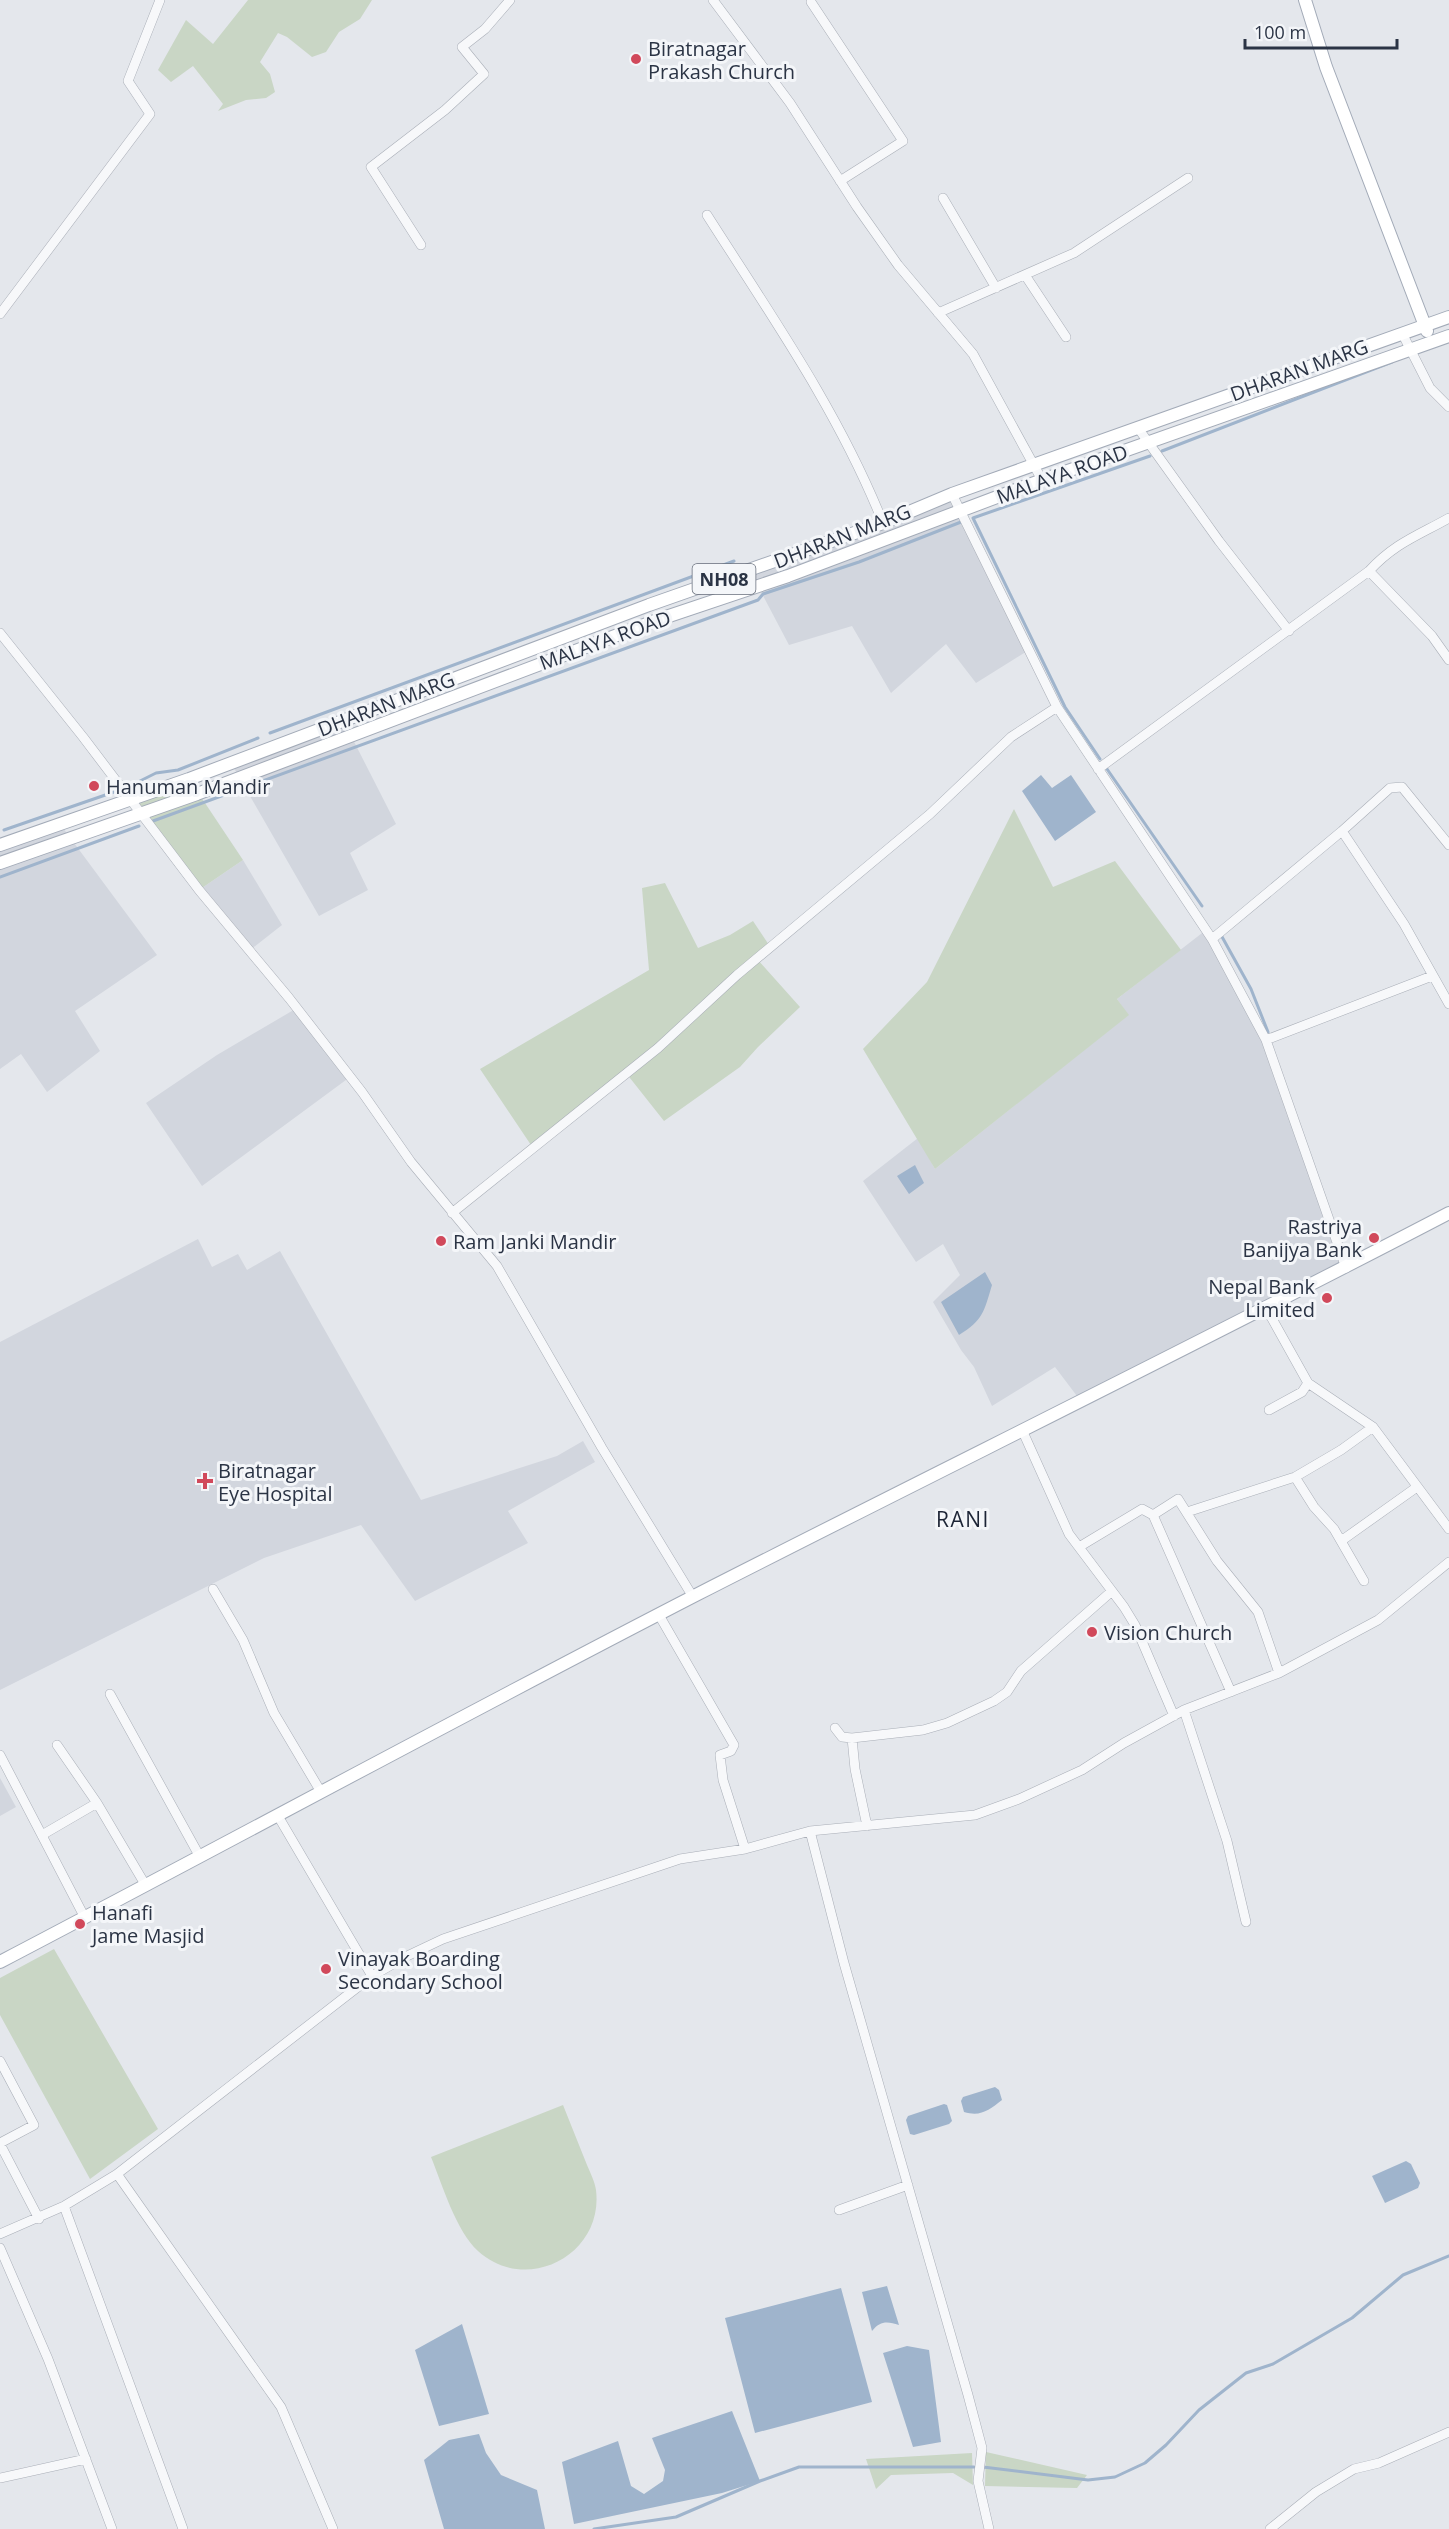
<svg xmlns="http://www.w3.org/2000/svg" width="1449" height="2529" viewBox="0 0 1449 2529" font-family="'Open Sans',sans-serif">
	<style>
		.built { fill: #d2d6de }
		.green { fill: #c9d6c5 }
		.water { fill: #9fb4cc }
		.lines { fill: none; stroke-linecap: round; stroke-linejoin: round }
		.stream { stroke: #9fb4cc; stroke-width: 3 }
		.minor-casing { stroke: #a9aeb7; stroke-width: 10 }
		.major-casing { stroke: #a3abb8; stroke-width: 14 }
		.minor { stroke: #f7f8fa; stroke-width: 9 }
		.major { stroke: #fff; stroke-width: 12 }
		.poi-dot { fill: #d1495b; stroke: #f4f6f9; stroke-width: 2 }
		.labels { text-anchor: middle; dominant-baseline: central; stroke-width: 6; stroke-linejoin: round; paint-order: stroke }
		.shield { fill: #f4f6f9; stroke: #676e7b; stroke-width: 1.5 }
		.shield-label { font-size: 18px; font-weight: bold; fill: #2b3445 }
		.poi-label { font-size: 20px; fill: #2b3445; stroke: #f4f6f9; text-anchor: start }
		.street-label { font-size: 20px; fill: #2b3445; stroke: #f4f6f9 }
		.neighbourhood-label { font-size: 21px; letter-spacing: 1.5px; fill: #1d2536; stroke: #f4f6f9 }
	</style>
	<rect width="100%" height="100%" fill="#e4e7ec"/>
	<path class="built" d="M952,494L1029,650L976,683L946,644L891,693L852,626L789,645L750,571Z
		M343,720L396,824L350,853L368,890L319,916L231,763Z
		M60,824L157,955L75,1011L100,1051L47,1092L21,1054L0,1069V845Z
		M243,860L282,925L250,950L199,890Z
		M1206,930L1266,1040L1346,1268L1080,1400L1055,1367L992,1406L974,1367L961,1350L933,1302L960,1275L943,1244L916,1262L863,1181L918,1138L935,1169L1128,1015L1117,999Z
		M297,1008L350,1077L202,1186L146,1103L217,1055Z
		M198,1239L212,1267L238,1254L247,1270L280,1251L421,1500L557,1456L583,1441L595,1462L508,1511L528,1543L415,1601L361,1525L264,1558L0,1690V1342Z
		M0,1778L16,1807L0,1816Z"/>
	<path class="green" d="M248,0H372L360,19L339,32L326,52L312,57L287,37L278,33L260,62L270,74L275,92L266,98L246,100L218,111L223,104L193,66L171,82L158,70L186,20L213,44Z
		M189,779L243,860L199,890L130,799Z
		M1014,809L1053,887L1115,861L1181,950L1117,999L1129,1015L935,1169L863,1049L927,982Z
		M665,883L698,948L730,935L753,921L771,948L757,959L800,1007L758,1047L740,1067L664,1121L626,1073L533,1148L480,1069L649,970L642,888Z
		M54,1949L158,2129L90,2179L0,2015V1978Z
		M563,2105C571,2125 579,2145 587,2165C590,2172 595,2182 596,2190C604,2255 526,2295 478,2251C456,2231 442,2184 431,2157Z
		M986,2452L1087,2475L1077,2488L985,2486Z
		M972,2453L973,2485L953,2473L891,2475L876,2489L866,2459Z"/>
	<path class="water" d="M1041,775L1052,788L1071,775L1096,812L1055,841L1022,791Z
		M915,1165L924,1183L909,1194L897,1176Z
		M985,1272L992,1285C984,1312 983,1320 959,1335L941,1302Z
		M995,2087L999,2090L1002,2100C989,2110 981,2117 964,2112L961,2101L963,2097Z
		M944,2104L947,2105L952,2121L949,2124L914,2135L910,2134L906,2120L908,2116Z
		M1406,2161L1411,2164L1420,2183L1418,2188L1385,2203L1372,2176Z
		M887,2286L899,2325C887,2321 880,2321 872,2331L862,2292Z
		M841,2288L872,2402L755,2433L725,2318Z
		M462,2324L489,2414L439,2426L415,2350Z
		M907,2346L929,2350L941,2442L913,2447L883,2353Z
		M732,2411L760,2481L722,2493L574,2524L562,2462L618,2441L631,2486L644,2494L663,2481L665,2470L652,2438Z
		M479,2434L486,2453L501,2475L537,2490L545,2529H444L424,2460L449,2440Z"/>
	<g class="lines">
		<path class="stream" d="M1162,451L1392,362
			M270,733L734,561
			M1100,759L1065,707L973,518L1150,456
			M1107,769L1202,906
			M132,785L156,773L178,770L258,738
			M153,821L758,600L763,594L859,562L961,522
			M4,830L114,792
			M0,877L139,826
			M1221,935L1251,989L1268,1032
			M983,2467L1088,2480L1115,2477L1145,2463L1166,2445L1199,2410L1246,2373L1273,2364L1352,2318L1403,2275L1449,2256
			M594,2529L676,2517L760,2481L799,2467H974"/>
		<defs>
			<path id="minor" d="M713,0L790,103L857,207L898,265L973,354L1042,480
				M811,2L903,141L840,181
				M943,198L996,288
				M707,215C770,314 839,412 883,523
				M421,245L371,167L445,110L484,74L462,47L485,29L510,0
				M1025,275L1066,337
				M938,313L1074,253L1188,178
				M0,314L150,114L128,81L160,0
				M1402,333L1430,388L1449,407
				M1138,428L1219,541L1289,631
				M952,494L1057,707L1212,939L1266,1040L1346,1268
				M1449,518C1417,536 1395,543 1369,571L1432,636L1449,660
				M0,633L83,737L199,890L289,998L362,1092L411,1162L497,1266L602,1448L693,1597
				M1098,769L1369,571
				M1449,845L1402,787L1390,788L1342,831L1404,924L1449,1004
				M1212,939L1342,831
				M1266,1040L1432,976
				M452,1213L658,1048L737,975L930,814L1011,737L1057,707
				M1265,1306L1308,1383L1373,1427L1449,1529
				M1269,1410L1302,1392L1308,1383
				M1023,1432L1069,1534L1124,1607L1135,1625L1174,1716
				M1295,1477L1314,1507L1334,1529L1364,1581
				M1187,1512L1295,1477L1341,1450L1373,1427
				M1153,1515L1178,1499L1217,1561L1258,1612L1279,1673
				M1341,1541L1417,1487
				M1079,1547L1142,1509L1153,1515L1231,1692
				M213,1589L243,1640L274,1713L321,1792
				M659,1615L734,1745L731,1751L720,1755L723,1780L745,1849
				M110,1694L200,1857
				M1184,1710L1227,1841L1246,1922
				M835,1728L842,1737L852,1738L923,1730L947,1723L994,1701L1007,1692L1021,1671L1112,1591
				M852,1738L855,1769L867,1826
				M57,1745L97,1803L146,1886
				M0,1755L85,1918
				M278,1816L372,1976
				M810,1831L844,1963L968,2395L982,2448L978,2481L989,2529
				M42,1835L97,1803
				M0,2061L34,2125L0,2143
				M0,2144L39,2219
				M117,2174L281,2407L333,2529
				M64,2206L183,2529
				M839,2210L908,2185
				M0,2234L64,2206L117,2174L372,1976L405,1957L443,1939L680,1859L745,1849L810,1831L975,1815L1019,1799L1082,1770L1124,1743L1184,1710L1279,1673L1378,1620L1449,1562
				M0,2248L48,2359L112,2529
				M0,2478L86,2459
				M1270,2529L1316,2492L1354,2469L1379,2463L1449,2432"/>
			<path id="major" d="M1305,0L1326,67L1427,331
				M0,845L189,779L649,605L883,523L952,494L1449,317
				M0,863L197,794L657,620L788,576L1042,480L1449,336
				M0,1962C233,1840 463,1715 696,1595C947,1467 1200,1343 1449,1213"/>
		</defs>
		<use href="#minor" class="minor-casing"/>
		<use href="#major" class="major-casing"/>
		<use href="#minor" class="minor"/>
		<use href="#major" class="major"/>
	</g>
	<g class="poi-dot">
		<circle cx="636" cy="59" r="6"/>
		<circle cx="94" cy="786" r="6"/>
		<circle cx="1374" cy="1238" r="6"/>
		<circle cx="441" cy="1241" r="6"/>
		<circle cx="1327" cy="1298" r="6"/>
		<path d="M202 1472h6v6h6v6h-6v6h-6v-6h-6v-6h6z"/>
		<circle cx="1092" cy="1632" r="6"/>
		<circle cx="80" cy="1924" r="6"/>
		<circle cx="326" cy="1969" r="6"/>
	</g>
	<g class="labels">
		<rect class="shield" x="692.5" y="564" width="63" height="30" rx="4.5"/>
		<g class="shield-label">
			<text x="724" y="579">NH08</text>
		</g>
		<g class="poi-label">
			<text x="648" y="48">Biratnagar<tspan x="648" dy="23">Prakash Church</tspan></text>
			<text x="106" y="786">Hanuman Mandir</text>
			<text x="1362" y="1226" text-anchor="end">Rastriya<tspan x="1362" dy="23">Banijya Bank</tspan></text>
			<text x="453" y="1241">Ram Janki Mandir</text>
			<text x="1315" y="1286" text-anchor="end">Nepal Bank<tspan x="1315" dy="23">Limited</tspan></text>
			<text x="218" y="1470">Biratnagar<tspan x="218" dy="23">Eye Hospital</tspan></text>
			<text x="1104" y="1632">Vision Church</text>
			<text x="92" y="1912">Hanafi<tspan x="92" dy="23">Jame Masjid</tspan></text>
			<text x="338" y="1958">Vinayak Boarding<tspan x="338" dy="23">Secondary School</tspan></text>
		</g>
		<g class="street-label">
			<text transform="translate(1299 370) rotate(-20)">DHARAN MARG</text>
			<text transform="translate(1062 474) rotate(-20)">MALAYA ROAD</text>
			<text transform="translate(842 536) rotate(-21)">DHARAN MARG</text>
			<text transform="translate(605 640) rotate(-20)">MALAYA ROAD</text>
			<text transform="translate(386 704) rotate(-21)">DHARAN MARG</text>
		</g>
		<g class="neighbourhood-label">
			<text x="963" y="1519">RANI</text>
		</g>
	</g>
	<path d="M1245 39v9h152v-9" fill="none" stroke="#2b3445" stroke-width="3"/>
	<text x="1254" y="39" font-size="18" fill="#2b3445" stroke="#f4f6f9" stroke-width="4.5" paint-order="stroke">100 m</text>
</svg>
